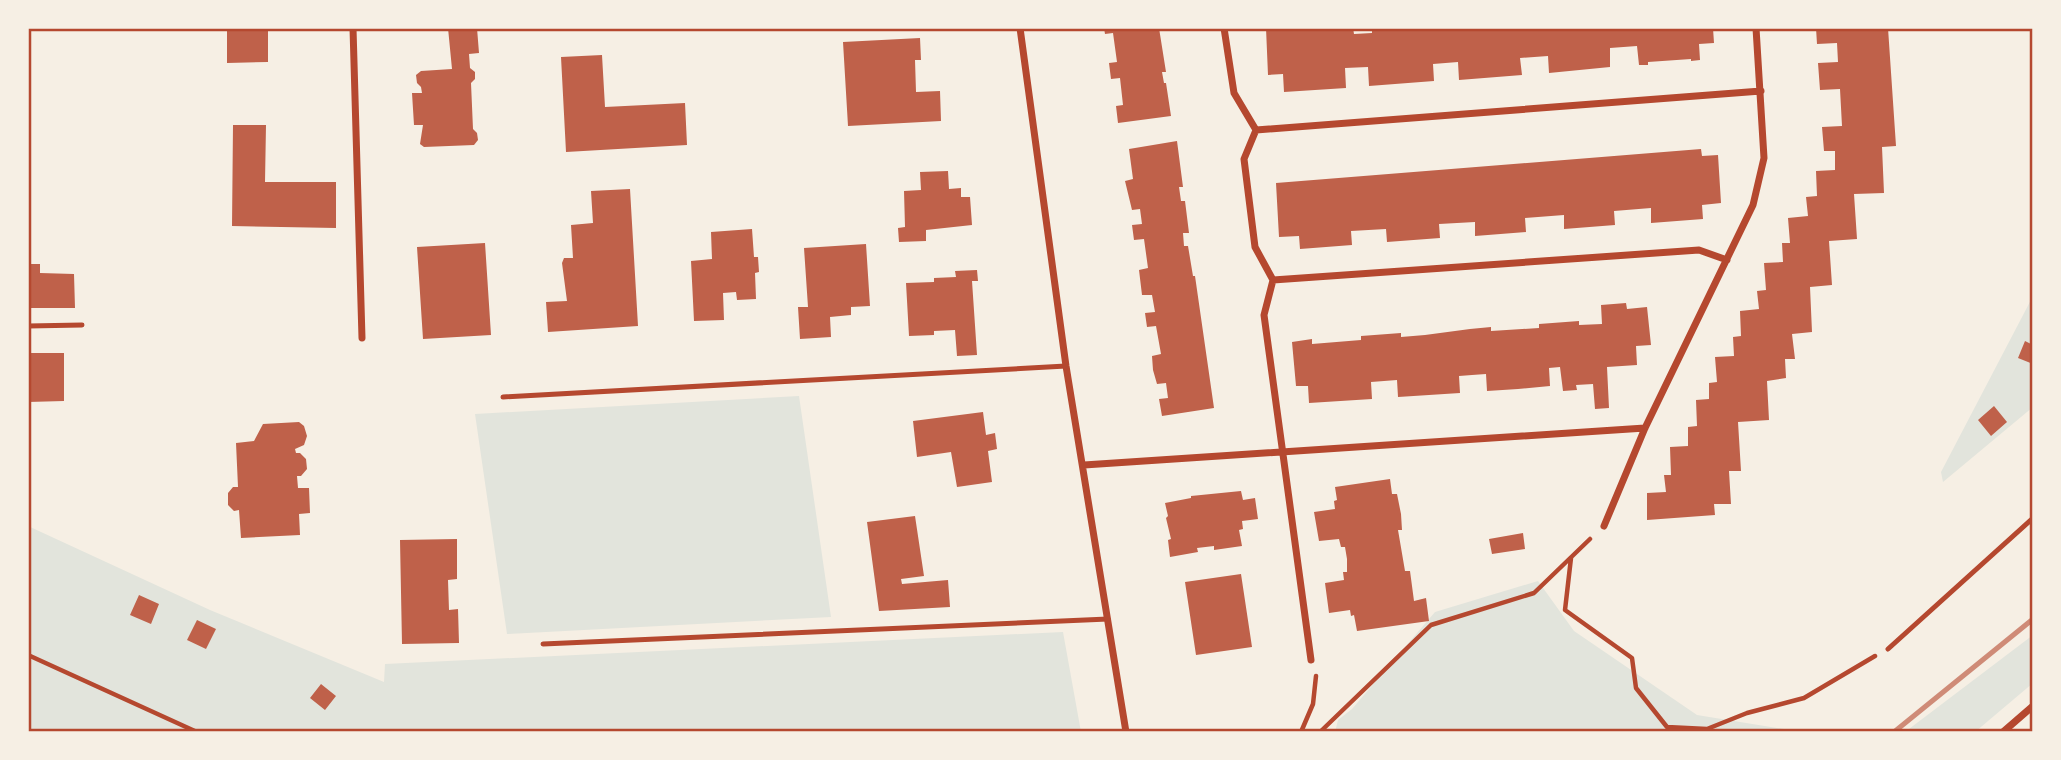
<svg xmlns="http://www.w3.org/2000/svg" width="2061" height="760" viewBox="0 0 2061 760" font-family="'Roboto Serif',serif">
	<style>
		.green { fill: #e2e4dc }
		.building { fill: #bf614a }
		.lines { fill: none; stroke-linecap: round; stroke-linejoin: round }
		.path { stroke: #b5482f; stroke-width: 4.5 }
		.service { stroke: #b5482f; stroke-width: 5 }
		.minor { stroke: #b5482f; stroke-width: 7 }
		.rail { stroke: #cf8b77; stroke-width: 5 }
		.neatline { fill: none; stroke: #b5482f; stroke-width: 2.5 }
	</style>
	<rect width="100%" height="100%" fill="#f6efe4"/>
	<path class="green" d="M2033,296V407L1943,482L1941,472Z
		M799,396L831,617L507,634L475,414Z
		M28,526L210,610L384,682L385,664L1063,632L1081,732H28Z
		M1538,581L1574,631L1697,715L1802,732H1335L1338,720L1352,709L1435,612Z
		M2033,635V683L1975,732H1905Z"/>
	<path class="building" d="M227,28H268V62L227,63Z
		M448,28H477L479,53L469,54L470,68L475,72V79L471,83L473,129L477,133L478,140L474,145L424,147L420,144L423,125H414L412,93H422L421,87L417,83L416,75L421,71L452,69Z
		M1104,28H1159L1166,72H1162L1164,83H1166L1171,116L1118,123L1116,106L1123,105L1120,78L1111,79L1109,63L1117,62L1113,33L1105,34Z
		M1266,28H1287V31L1353,28L1354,34L1372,33V28H1713L1714,43L1699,44L1700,60L1691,61V59L1648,62V65H1639L1637,46L1610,48V67L1549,73L1548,56L1520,58L1522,75L1459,80L1458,62L1433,64L1434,81L1369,86L1368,67L1345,68L1346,88L1284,92L1283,74L1268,75Z
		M1816,28H1888L1896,146L1882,147L1884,193L1854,194L1857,239L1829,241L1832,285L1810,287L1812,332L1792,334L1795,359H1785L1786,378L1767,381L1769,420L1738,422L1741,471H1729L1731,504H1714L1715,515L1647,520V493L1666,492L1664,475H1671L1670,447L1688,446V427L1697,426L1696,400L1709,399V383L1717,382L1715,357L1734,356L1733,337L1741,336L1740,311L1759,309L1757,291L1766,290L1764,263L1783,262L1782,243H1790L1788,218L1808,216L1806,197L1817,196L1816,171L1835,170V151H1824L1822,127L1842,126L1840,89L1820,90L1818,63L1838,62L1837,43L1817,44Z
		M920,38L921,60H915L916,92L940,91L941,121L848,126L843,42Z
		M602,55L605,107L685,103L687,145L566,152L561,57Z
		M233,125H266L265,182H336V228L232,226Z
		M1177,141L1183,187H1179L1181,201H1185L1189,233H1183L1184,246H1188L1193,276H1195L1214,408L1162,416L1159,399L1168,398L1166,383L1157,384L1153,370L1152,356L1161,354L1156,326L1147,327L1145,313L1155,312L1152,295H1142L1139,270L1148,268L1144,239L1134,240L1132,225L1142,224L1140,209L1132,210L1125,181L1133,179L1129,149Z
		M1701,149L1702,156L1718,155L1721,203L1702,205L1703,219L1651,223V208L1614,211L1615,225L1564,229V215L1525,218L1526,232L1475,236V222L1439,224L1440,238L1387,242L1386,229L1351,231L1352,245L1300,249L1299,236L1279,237L1276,183Z
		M948,171L949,189L961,188V197H970L972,225L926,230V241L899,242L898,228L905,227L904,191L921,190L920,172Z
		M630,189L638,326L548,332L546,302L567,301L562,263L564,258H573L571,225L593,223L591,191Z
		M752,229L754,257H758L759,272L755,273L756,299L737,300L736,292L723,293L724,320L694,321L691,261L712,259L711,232Z
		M485,243L491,335L423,339L417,247Z
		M866,244L870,306L851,307V315L830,317L831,337L800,339L798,307H808L804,248Z
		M28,264H40V273L74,274L75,308H28Z
		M977,270L978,281H972L977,355L957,356L955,330L934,331V335L909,336L906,283L934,282V278L956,277L955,271Z
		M1626,303L1627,309L1647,307L1651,345L1636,346L1637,365L1607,367L1609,408L1595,409L1593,384L1576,385L1577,390L1563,391L1560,367L1549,368L1550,386L1518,389L1487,391L1486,374L1472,375L1459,376L1460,393L1398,397L1397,380L1371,382L1372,399L1309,403L1308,386H1296L1292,342L1312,339V344L1361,340V336L1401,333V337L1425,335L1470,329L1491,327V331L1539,328V324L1579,321V325L1602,324L1601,305Z
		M2025,341L2033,345V364L2018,358Z
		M28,353H64V401L28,402Z
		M1994,406L2007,422L1991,436L1978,420Z
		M983,412L986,435L995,433L997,449L988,451L992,482L957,487L951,452L917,457L913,421Z
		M299,422L304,426L307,436L304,445L295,449L296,453H300L306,459L307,469L301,476H297L298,488H309L310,513L299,514L300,535L241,538L239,510L234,511L228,505V493L233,487H238L236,443L254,441L263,424Z
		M1390,479L1392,494H1397L1401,514L1402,530H1398L1405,571H1410L1414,601L1426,598L1429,621L1357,631L1354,615L1351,616L1350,610L1329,613L1325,583L1344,580L1343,572H1347V559L1345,547H1341L1339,539L1319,541L1314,512L1335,509L1334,501L1337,500L1335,487Z
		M1241,491L1243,500L1255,498L1258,519L1242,521L1243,529L1239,530L1242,546L1214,550V546L1197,548L1198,552L1170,557L1168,540L1171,539L1166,518L1168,516L1165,503L1191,498V496Z
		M915,516L924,576L901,579L902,584L948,580L950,607L879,611L867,522Z
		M1523,533L1525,549L1492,554L1489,539Z
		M457,539V579L448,580L449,610L458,609L459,643L402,644L400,540Z
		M1241,574L1252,647L1196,655L1185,582Z
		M139,595L159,604L151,624L130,615Z
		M197,620L216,629L206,649L187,640Z
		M321,684L336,696L325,710L310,698Z"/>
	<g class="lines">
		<path class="path" d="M1571,558L1565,610L1632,658L1636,688L1667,727L1707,729L1747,713L1804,698L1875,656
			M28,655L197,732
			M1301,732L1313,704L1316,676
			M1320,732L1431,625L1534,593L1590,539"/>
		<path class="service" d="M28,326L82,325
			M503,397L1066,366
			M543,644L1108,619
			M1888,649L2033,518"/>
		<path class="minor" d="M353,28L362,338
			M1020,28L1066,366L1126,732
			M1224,28L1234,93L1256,130L1244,159L1255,247L1273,280L1264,315L1311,660
			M1256,130L1761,91
			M1273,280L1699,250L1727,260
			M1084,465L1645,428
			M1604,526L1645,428L1753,205L1764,158L1756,28
			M2003,732L2033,706"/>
		<path class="rail" d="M1894,732L2033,619"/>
	</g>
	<rect width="2061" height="760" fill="none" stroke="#f6efe4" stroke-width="60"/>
	<rect x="30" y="30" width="2001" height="700" class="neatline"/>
</svg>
